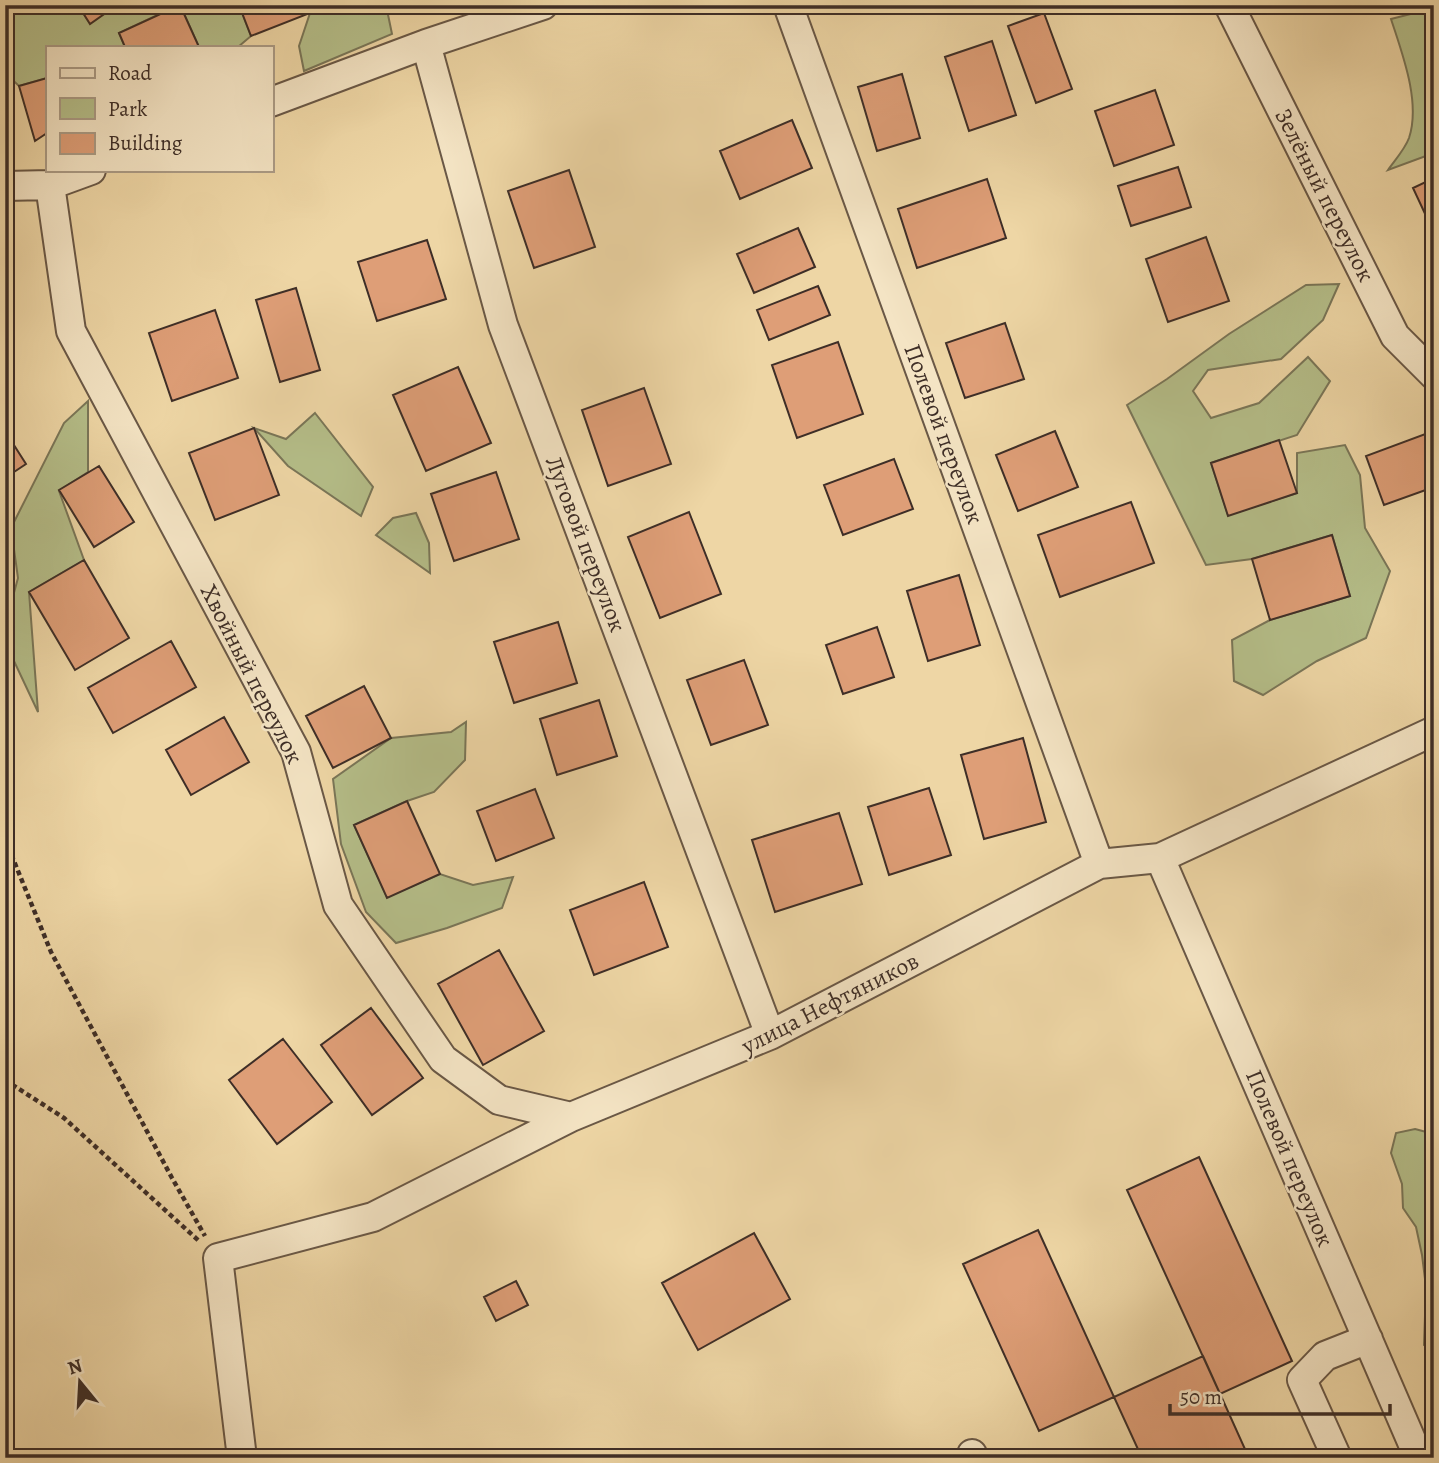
<svg xmlns="http://www.w3.org/2000/svg" width="1439" height="1463" viewBox="0 0 1439 1463" font-family="Alegreya,serif">
	<style>
		.green { fill: #b5be89; stroke: #7a7658; stroke-width: 2 }
		.building { fill: #de9e77; stroke: #3e2e27; stroke-width: 2 }
		.lines { fill: none; stroke-linecap: round; stroke-linejoin: round }
		.minor-casing { stroke: #6a5846; stroke-width: 32 }
		.path { stroke: #3e2e27; stroke-width: 4.5; stroke-dasharray: 5 3.5; stroke-linecap: butt }
		.minor { stroke: #f4e4c4; stroke-width: 28 }
		.labels { text-anchor: middle; dominant-baseline: central; stroke-width: 5; stroke-linejoin: round; paint-order: stroke }
		.street-label { font-size: 24px; fill: #3e2e27; stroke: #f4e4c4 }
	</style>
	<rect width="100%" height="100%" fill="#eed6a5"/>
	<filter id="stains"><feTurbulence type="fractalNoise" baseFrequency=".00286" numOctaves="4"/><feColorMatrix values="0 0 0 0 .2 0 0 0 0 .09 0 0 0 0 .02 0 0 0 .5 -.17"/></filter>
	<radialGradient id="worn" r=".72"><stop offset=".6" stop-color="#630" stop-opacity="0"/><stop offset="1" stop-color="#630" stop-opacity=".3"/></radialGradient>
	<path class="green" d="M5,5H78L90,23L117,5H179L119,33L125,47H47V78L19,86L5,73Z
		M180,5H239L251,36L238,47H199Z
		M307,5H386L392,34L304,71L299,46L310,13Z
		M1434,8V153L1388,170C1395,160 1405,149 1409,138C1421,102 1402,53 1391,19Z
		M1339,284L1323,320L1281,359L1208,370L1193,391L1211,418L1259,403L1308,357L1330,381L1297,435L1211,463L1228,515L1297,493V453L1345,445L1360,475L1365,528L1390,571L1366,638L1317,661L1263,695L1234,681L1232,640L1270,620L1350,596L1332,535L1252,559L1206,565L1127,405L1167,379L1229,334L1306,285Z
		M88,401V472L59,491L84,560L29,592L38,712L5,642V626L18,578L11,528L64,423Z
		M315,413L373,487L361,516L288,466L254,428L286,439Z
		M416,513L429,543L430,573L376,535L393,518Z
		M466,722L465,760L434,792L407,801L354,825L387,897L440,874L473,885L513,877L502,908L447,928L396,943L366,912L341,844L333,779L391,738L451,732Z
		M1415,1129L1434,1134V1352L1424,1345L1426,1287L1422,1255L1416,1227L1403,1208L1402,1184L1391,1153L1396,1133Z"/>
	<path class="building" d="M78,5H117L90,24Z
		M180,5L199,47H125L119,33Z
		M239,5H307L310,13L251,36Z
		M1044,13L1072,89L1036,103L1008,26Z
		M992,41L1016,115L969,131L945,57Z
		M902,74L920,138L877,151L858,87Z
		M47,78V133L35,141L19,86Z
		M1155,90L1174,145L1114,166L1095,111Z
		M792,120L812,168L740,199L720,151Z
		M1178,167L1191,207L1131,226L1118,186Z
		M569,170L595,247L534,268L508,191Z
		M1434,178V233L1413,188Z
		M987,179L1006,238L917,268L898,209Z
		M798,228L815,267L754,293L737,254Z
		M1206,237L1229,301L1168,322L1146,259Z
		M427,240L446,299L377,321L358,262Z
		M818,286L830,315L769,340L757,310Z
		M296,288L320,370L280,382L256,300Z
		M215,310L238,378L172,401L149,333Z
		M1005,323L1024,379L965,398L946,343Z
		M838,342L863,414L797,438L772,365Z
		M458,367L491,443L426,471L393,395Z
		M644,388L671,464L608,486L582,410Z
		M254,428L279,495L215,520L189,453Z
		M5,431L26,464L5,478Z
		M1055,431L1078,487L1018,511L996,455Z
		M1428,433L1434,449V487L1384,505L1366,456Z
		M1279,440L1297,493L1228,516L1211,463Z
		M894,459L913,509L843,535L824,485Z
		M99,466L134,522L94,547L59,490Z
		M496,472L519,539L454,561L431,494Z
		M1131,502L1154,563L1060,597L1038,535Z
		M689,512L721,594L660,618L628,537Z
		M1332,535L1350,596L1270,620L1252,559Z
		M84,560L129,638L75,670L29,592Z
		M959,575L980,645L928,661L907,591Z
		M558,622L577,683L514,703L494,642Z
		M877,627L894,677L843,694L826,645Z
		M171,641L196,687L113,733L88,688Z
		M744,660L768,725L711,745L687,680Z
		M364,686L391,738L333,768L306,716Z
		M599,700L617,756L557,775L540,719Z
		M224,717L249,762L191,795L166,750Z
		M1023,738L1046,822L984,839L961,755Z
		M929,788L951,855L889,875L868,807Z
		M535,789L554,838L496,861L477,811Z
		M407,801L440,874L387,898L354,825Z
		M839,813L862,884L775,912L752,840Z
		M644,882L668,947L594,975L570,910Z
		M499,950L544,1031L483,1065L438,984Z
		M371,1008L423,1078L372,1115L321,1045Z
		M283,1039L332,1102L277,1144L229,1080Z
		M1199,1157L1292,1361L1220,1394L1127,1190Z
		M1038,1230L1114,1397L1039,1431L963,1264Z
		M754,1233L790,1299L698,1350L662,1283Z
		M516,1281L528,1305L496,1321L484,1297Z
		M1203,1356L1249,1458H1142L1114,1397Z"/>
	<g class="lines">
		<defs>
			<path id="minor" d="M788,5L1099,864
				M1229,5L1395,336L1434,375
				M426,44L503,325L770,1035
				M271,102L426,44L543,5
				M50,185L71,331L296,752L338,905L443,1059L499,1100L571,1117
				M5,186L50,185L91,170
				M1160,858L1419,1458
				M972,1454L973,1458
				M242,1458L218,1258L373,1217L571,1117L770,1035L1099,864L1160,858L1434,731
				M1337,1458L1302,1380L1325,1356L1368,1339"/>
		</defs>
		<use href="#minor" class="minor-casing"/>
		<path class="path" d="M5,839L51,952L172,1178L205,1236
			M5,1080L64,1118L199,1241"/>
		<use href="#minor" class="minor"/>
	</g>
	<g class="labels">
		<g class="street-label">
			<text transform="translate(1325 195) rotate(63)">Зелёный переулок</text>
			<text transform="translate(944 434) rotate(70)">Полевой переулок</text>
			<text transform="translate(586 544) rotate(69)">Луговой переулок</text>
			<text transform="translate(252 674) rotate(63)">Хвойный переулок</text>
			<text transform="translate(830 1003) rotate(-27)">улица Нефтяников</text>
			<text transform="translate(1290 1158) rotate(67)">Полевой переулок</text>
		</g>
	</g>
	<rect width="1439" height="1463" fill="none" stroke="#eed6a5" stroke-width="28"/>
	<rect x="7" y="7" width="1425" height="1449" fill="none" stroke="#3e2e27" stroke-width="3.5"/>
	<rect x="14" y="14" width="1411" height="1435" fill="none" stroke="#3e2e27" stroke-width="2"/>
	<rect x="46" y="46" width="228" height="126" fill="#f4e4c4" stroke="#ab9b85" stroke-width="2"/>
	<rect x="60" y="68" width="35" height="10" fill="#f4e4c4" stroke="#ab9b85" stroke-width="2"/>
	<text x="108" y="80" font-size="21" fill="#3e2e27">Road</text>
	<rect x="60" y="98" width="35" height="21" fill="#b5be89" stroke="#ab9b85" stroke-width="2"/>
	<text x="108" y="116" font-size="21" fill="#3e2e27">Park</text>
	<rect x="60" y="133" width="35" height="21" fill="#de9e77" stroke="#ab9b85" stroke-width="2"/>
	<text x="108" y="150" font-size="21" fill="#3e2e27">Building</text>
	<g transform="translate(80 1382) rotate(342)" stroke="#f4e4c4" stroke-width="5" paint-order="stroke">
	<path d="M0-5L12 26L0 18L-12 26Z" fill="#3e2e27"/>
	<text y="-10" font-size="19" font-weight="bold" text-anchor="middle" fill="#3e2e27">N</text>
	</g>
	<path d="M1170 1404v10h220v-10" fill="none" stroke="#3e2e27" stroke-width="3.5"/>
	<text x="1180" y="1404" font-size="21" fill="#3e2e27" stroke="#f4e4c4" stroke-width="5" paint-order="stroke">50 m</text>
	<rect width="100%" height="100%" filter="url(#stains)"/>
	<rect width="100%" height="100%" fill="url(#worn)"/>
</svg>
